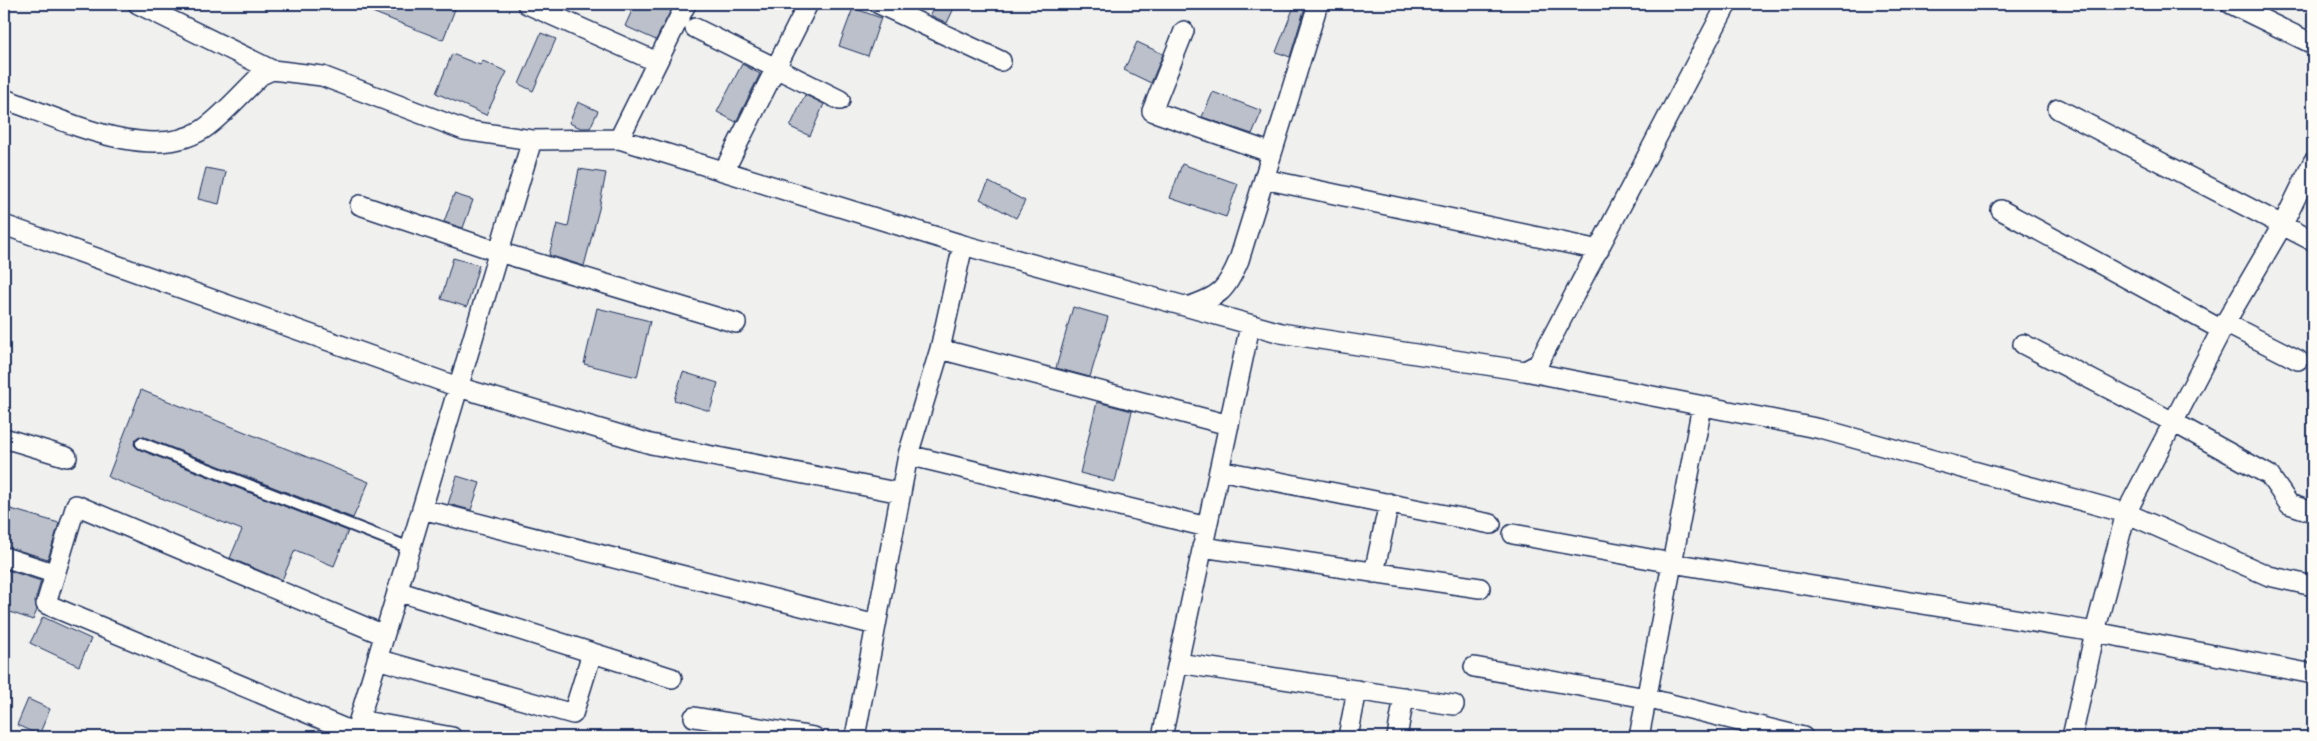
<svg xmlns="http://www.w3.org/2000/svg" width="2317" height="741" viewBox="0 0 2317 741" font-family="'Balsamiq Sans',sans-serif">
	<style>
		.building { fill: #bbc0ca; stroke: #1b2f5e }
		.lines { fill: none; stroke-linecap: round; stroke-linejoin: round }
		.service-casing { stroke: #1b2f5e; stroke-width: 14 }
		.minor-casing { stroke: #1b2f5e; stroke-width: 22 }
		.service { stroke: #fdfcf7; stroke-width: 10 }
		.minor { stroke: #fdfcf7; stroke-width: 19 }
	</style>
	<rect width="100%" height="100%" fill="#f0f0ee"/>
	<filter id="ink" filterUnits="userSpaceOnUse"><feTurbulence type="fractalNoise" baseFrequency=".02" numOctaves="2"/><feDisplacementMap in="SourceGraphic" scale="10" xChannelSelector="R" yChannelSelector="G"/><feConvolveMatrix kernelMatrix="1 2 1 2 8 2 1 2 1" color-interpolation-filters="sRGB"/></filter>
	<g filter="url(#ink)">
		<path class="building" d="M352,4H457L443,40Z
			M635,4H674L656,40L625,26Z
			M935,4H956L947,23L930,15Z
			M1295,4H1306L1290,57L1276,52Z
			M853,8L881,18L868,56L839,46Z
			M541,33L556,39L533,91L519,84Z
			M1137,42L1163,54L1151,83L1124,70Z
			M452,54L480,65L483,61L507,72L486,115L436,93Z
			M742,64L760,74L736,122L717,112Z
			M1213,92L1262,111L1252,134L1202,117Z
			M805,95L824,104L810,136L790,127Z
			M578,102L598,111L590,128H581L569,123Z
			M1182,164L1238,184L1226,217L1170,198Z
			M206,168L226,172L219,204L198,199Z
			M579,169L606,173L599,209L584,266L549,255L557,224L568,227Z
			M989,182L1025,201L1016,218L980,199Z
			M454,194L473,200L463,228L444,222Z
			M453,258L479,265L467,307L441,299Z
			M1073,307L1108,317L1090,377L1056,368Z
			M597,308L650,321L637,377L584,364Z
			M683,372L718,383L710,411L674,400Z
			M141,390L369,482L353,518L144,437L139,436L135,440L134,445L138,449L348,531L334,566L295,550L282,580L230,558L242,530L108,477Z
			M1097,402L1132,411L1115,482L1080,473Z
			M457,476L480,483L471,510L448,504Z
			M4,507L59,523L48,559L4,546Z
			M4,569L41,581L35,601L37,610L33,620L4,610Z
			M43,617L91,639L79,666L30,643Z
			M28,699L50,709L39,735L17,725Z"/>
		<g class="lines">
			<defs>
				<path id="service" d="M141,443L410,548"/>
				<path id="minor" d="M138,4L272,70
					M527,4L657,62
					M879,4L1001,61
					M2231,4L2313,44
					M695,28L840,100
					M1184,31L1152,111L1272,153
					M4,99C58,117 147,164 202,130C219,120 245,90 261,75L272,70L322,76L464,130L532,140L619,139L963,245
					M2058,109L2313,241
					M619,139L686,4
					M724,171L808,4
					M1264,179L1599,250
					M360,205L499,252L736,323
					M2001,210L2222,330
					M4,225L458,387L651,444L901,493
					M1188,307L1281,333L1525,371L1538,364L1727,4
					M2225,323L2298,360
					M2023,344L2175,423L2269,475L2289,504L2313,512
					M940,349L1229,425
					M1525,371L1821,429L2126,513L2269,576L2313,586
					M4,438L67,457
					M908,455L1207,527
					M1219,470L1491,524
					M422,509L876,625
					M1513,534L1672,563L2095,632L2313,674
					M1202,547L1480,588
					M4,557L47,571
					M1374,573L1389,503
					M397,591L672,678
					M377,659L573,714L592,653
					M1178,663L1454,705
					M1474,667L1646,698L1803,737
					M694,717L814,737
					M359,720L452,737
					M355,733L46,604L76,505L384,635
					M354,737L532,140
					M855,737L908,455L940,349L963,245L1188,307C1220,296 1226,291 1239,260L1318,4
					M1162,737L1250,326
					M1348,737L1357,690
					M1397,737L1404,697
					M1639,737L1702,406
					M2072,737L2095,632L2126,513L2225,323L2283,224L2313,162"/>
			</defs>
			<use href="#service" class="service-casing"/>
			<use href="#minor" class="minor-casing"/>
			<use href="#service" class="service"/>
			<use href="#minor" class="minor"/>
		</g>
	</g>
	<rect width="2317" height="741" fill="none" stroke="#fdfcf7" stroke-width="20"/>
	<rect x="10" y="10" width="2297" height="721" fill="none" stroke="#1b2f5e" stroke-width="2" filter="url(#ink)"/>
</svg>
